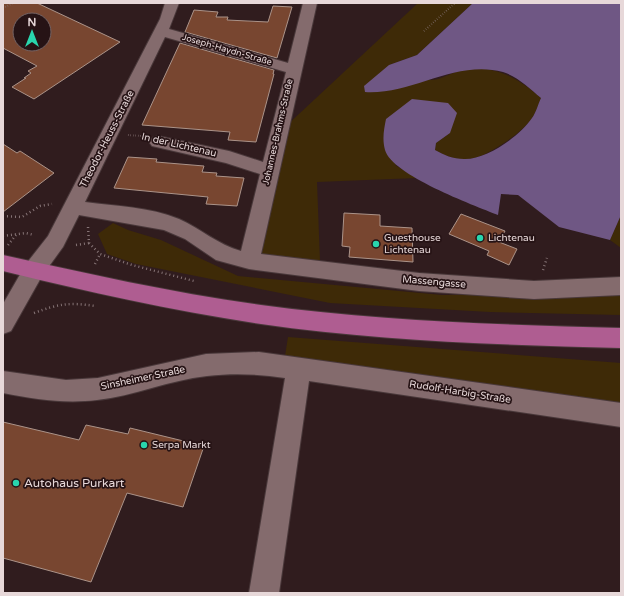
<svg xmlns="http://www.w3.org/2000/svg" width="624" height="596" viewBox="0 0 624 596" font-family="'Varela Round',sans-serif">
	<style>
		.green { fill: #3e2a07 }
		.water { fill: #6f5784 }
		.building { fill: #784630; stroke: #ab9389; fill-rule: evenodd }
		.lines { fill: none; stroke-linecap: round; stroke-linejoin: round }
		.minor-casing { stroke: #49383a; stroke-width: 2 }
		.major-casing { stroke: #49383a; stroke-width: 2 }
		.path-far1 { stroke: #867476; stroke-width: 2; stroke-dasharray: 0.5 2; stroke-linecap: butt }
		.path { stroke: #867476; stroke-width: 2.5; stroke-dasharray: 1 3; stroke-linecap: butt }
		.minor { fill: #846b6d; fill-rule: evenodd }
		.major { fill: #af5d91; fill-rule: evenodd }
		.poi-dot { fill: #29d5ad; stroke: #261315; stroke-width: 1.5 }
		.labels { text-anchor: middle; dominant-baseline: central; stroke-width: 3.5; stroke-linejoin: round; paint-order: stroke }
		.far-street-label { font-size: 9px; fill: #e7d8d9; stroke: #261315 }
		.street-label { font-size: 10px; fill: #e7d8d9; stroke: #261315 }
		.poi-label { font-size: 10px; fill: #e7d8d9; stroke: #261315; text-anchor: start }
		.near-poi-label { font-size: 12px; fill: #e7d8d9; stroke: #261315; text-anchor: start }
	</style>
	<rect width="100%" height="100%" fill="#301c1e"/>
	<path class="green" d="M418,3H473L417,55L389,65C400,69 418,79 430,80C438,81 451,73 459,71C491,62 518,78 541,98C538,105 536,113 532,118C524,129 514,136 504,143C478,160 463,166 435,150L436,143L450,133L395,165L417,178L317,182L320,261L260,256L285,127Z
		M621,215V248L610,240Z
		M113,223L128,230L161,240L238,276L442,295L621,293V315L490,312L330,303L136,264L107,254L98,234Z
		M288,337L621,363V408L285,356Z"/>
	<path class="water" d="M473,3H621V215L610,240L559,227L518,195L501,194L498,215C473,205 392,175 385,150C382,139 384,129 386,119L412,99L448,103L457,113L450,133L436,143L435,150C444,155 453,159 464,159C486,160 520,136 532,118C536,113 538,104 541,98C529,88 518,77 503,72C456,59 412,95 365,92L364,86L389,65L417,55Z"/>
	<path class="building" d="M3,3H37L120,42L34,99L12,87L26,78H24L31,73L28,71L37,66L3,48ZM20,20H44V44H20Z
		M273,6L292,7L277,58L185,32L194,10L218,12L216,17H228L227,20L268,22Z
		M180,43L274,70L273,74H274L256,142L228,140L230,132L142,125Z
		M3,144L17,153L20,151L54,173L3,212Z
		M128,157L157,159L156,162L204,166L202,172L217,173L216,176L244,178L237,206L206,204L208,197L114,188Z
		M344,213L380,215V226L412,228L413,262L349,257L350,247L342,246Z
		M461,214L505,231L499,242L517,249L509,265L487,255L489,251L449,234Z
		M3,422L79,440L86,425L128,434L130,428L204,446L183,507L127,493L91,582L3,558Z"/>
	<g class="lines">
		<defs>
			<path id="minor" d="M165,3H179L169,29L288,63L303,3H317L261,254L419,273L534,281L621,277V295L534,299L419,291L249,269L216,260L185,239L164,230L79,215L63,247L42,276L11,331L3,334V304L26,264L48,236L160,19ZM165,37L286,72L263,162L229,151L158,136L152,138L149,142L152,146L226,163L260,174L241,251C218,245 200,228 179,219C150,207 116,206 85,202Z
				M259,352L621,403V427L309,381L279,593H249L285,378C259,374 233,373 207,376C169,380 134,396 97,400C64,404 35,399 3,393V371L66,380L98,378L206,354Z"/>
			<path id="major" d="M3,255C89,274 174,293 261,305C380,321 501,325 621,328V348C501,345 380,341 261,324C174,311 89,292 3,271Z"/>
		</defs>
		<use href="#minor" class="minor-casing"/>
		<use href="#major" class="major-casing"/>
		<path class="path-far1" d="M3,8L13,3
			M424,31L455,3
			M128,135L141,136"/>
		<path class="path" d="M3,216L22,217L40,206L52,204
			M88,227L89,243L100,254L132,265L194,281
			M3,236L26,233L34,235
			M8,245L16,235
			M76,245L89,243
			M95,264L100,254
			M543,270L547,258
			M34,313C58,304 69,302 95,306"/>
		<use href="#minor" class="minor"/>
		<use href="#major" class="major"/>
	</g>
	<g class="poi-dot">
		<circle cx="480" cy="238" r="4"/>
		<circle cx="376" cy="244" r="4"/>
		<circle cx="144" cy="445" r="4"/>
		<circle cx="16" cy="483" r="4"/>
	</g>
	<g class="labels">
		<g class="far-street-label">
			<text transform="translate(227 50) rotate(16)">Joseph-Haydn-Straße</text>
			<text transform="translate(278 132) rotate(-77)">Johannes-Brahms-Straße</text>
		</g>
		<g class="street-label">
			<text transform="translate(107 139) rotate(-63)">Theodor-Heuss-Straße</text>
			<text transform="translate(179 145) rotate(13)">In der Lichtenau</text>
			<text transform="translate(434 282) rotate(5)">Massengasse</text>
			<text transform="translate(143 378) rotate(-12)">Sinsheimer Straße</text>
			<text transform="translate(460 392) rotate(9)">Rudolf-Harbig-Straße</text>
		</g>
		<g class="poi-label">
			<text x="384" y="238">Guesthouse<tspan x="384" dy="12">Lichtenau</tspan></text>
			<text x="488" y="238">Lichtenau</text>
			<text x="152" y="445">Serpa Markt</text>
		</g>
		<g class="near-poi-label">
			<text x="24" y="483">Autohaus Purkart</text>
		</g>
	</g>
	<rect width="624" height="596" fill="none" stroke="#e7d8d9" stroke-width="8"/>
	<g transform="translate(32 32)"><circle r="19" fill="#261315" stroke="#736263"/>
	<path d="M0-3L7 15L0 10L-7 15Z" fill="#29d5ad"/>
	<text y="-6" font-size="11" font-weight="bold" text-anchor="middle" fill="#e7d8d9">N</text>
	</g>
</svg>
